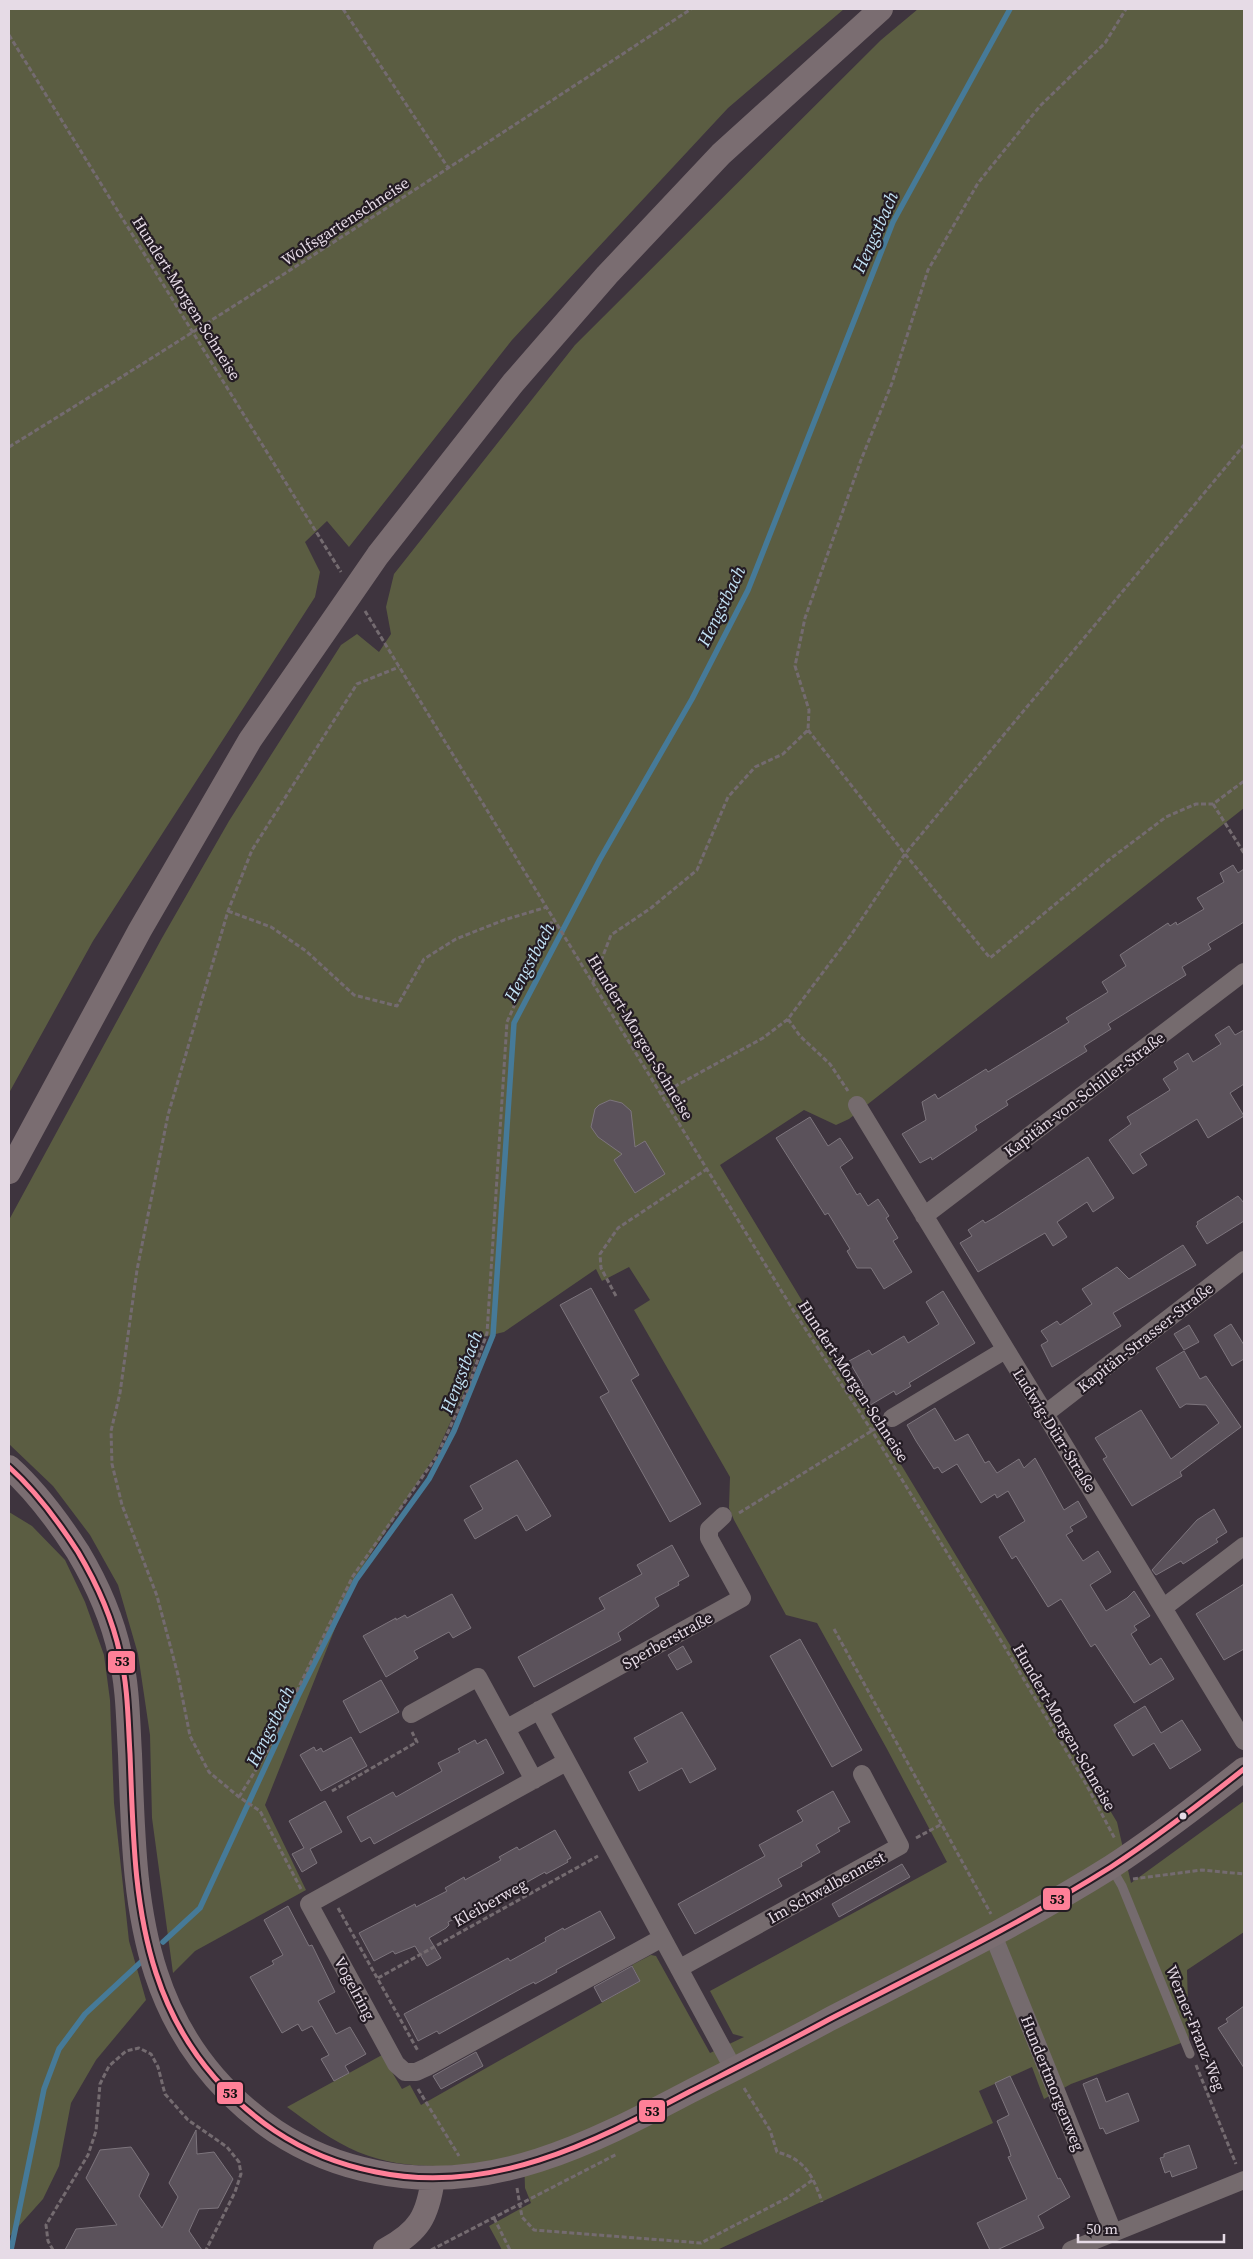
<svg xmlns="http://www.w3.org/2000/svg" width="1253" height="2259" viewBox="0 0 1253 2259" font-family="'Source Serif 4',serif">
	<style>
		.green { fill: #5b5d42 }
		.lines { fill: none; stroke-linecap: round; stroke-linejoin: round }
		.stream { stroke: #467a98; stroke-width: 5.5 }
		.building { fill: #5b525b; stroke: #7d757d }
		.path { stroke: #746b70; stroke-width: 3; stroke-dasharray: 5 2.5; stroke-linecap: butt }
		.lane { stroke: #756b6e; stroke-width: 9 }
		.street { stroke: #756b6e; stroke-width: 18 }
		.secondary { stroke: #7a6d71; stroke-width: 24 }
		.bus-1-casing { stroke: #241c24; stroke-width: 9 }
		.bus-1 { stroke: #ff8098; stroke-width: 5 }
		.bus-dot { fill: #e6dbe6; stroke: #241c24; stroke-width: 2 }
		.labels { text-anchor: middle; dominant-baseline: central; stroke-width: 4.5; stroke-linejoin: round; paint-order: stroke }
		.street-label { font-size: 16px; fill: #e6dbe6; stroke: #241c24 }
		.water-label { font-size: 18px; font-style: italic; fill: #c2e2f5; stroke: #241c24 }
		.line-badge { stroke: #241c24; stroke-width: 2 }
		.pale-badge-label { font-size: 14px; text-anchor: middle; font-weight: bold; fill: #111 }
	</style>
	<rect width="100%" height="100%" fill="#3e343e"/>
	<path class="green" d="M9,9H844L728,108L512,340L349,547L327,521L305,542L320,572L315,597L93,941L9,1093Z
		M918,9H1244V808L849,1119L836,1125L804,1110L720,1165L1117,1822L1131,1883L1244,1801V1932L1187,1970L1189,2040L1071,2084L1044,2099L1032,2067L979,2091L993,2123L717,2250H502L489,2226L531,2203L525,2188L524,2156C469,2166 412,2174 358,2152C332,2141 309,2123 287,2107L382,2055L402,2089L410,2085L421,2105L640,1981L632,1965L651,1955L656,1956L710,2053L744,2037L733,2034L710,1991L947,1862L887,1749L817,1623L786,1615L734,1520L729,1508L730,1477L634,1310L650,1300L629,1267L602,1281L596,1269L504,1332L483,1337L466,1388L435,1456L355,1578L265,1805L306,1890L195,1951L173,1973L152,1818L150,1735L138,1654L118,1585L90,1535L53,1486L9,1444V1220L162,938L229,821L341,645L357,634L379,652L391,634L386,607L394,574L575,345L881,40Z
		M9,1512L32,1526L65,1560L85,1602L104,1655L110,1700L114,1803L129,1941L146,2000L96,2060L71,2103L59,2166L43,2199L9,2237Z"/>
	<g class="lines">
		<path class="stream" d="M163,1942L200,1908L298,1696L356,1580L429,1479L454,1431L493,1335L514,1023L600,859L692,699L748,590L893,222L1010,9
			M11,2250L44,2089L59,2049L85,2014L141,1962"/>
	</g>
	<path class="building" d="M1233,865L1238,873L1244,869V922L1208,944L1211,949L1182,967L1186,975L1108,1024L1111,1029L1084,1046L1087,1051L1006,1101L1008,1105L975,1126L977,1130L932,1160L931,1157L920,1163L902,1134L926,1120L922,1102L935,1094L938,1099L986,1069L988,1072L1069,1022L1066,1018L1108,992L1102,982L1126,966L1120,955L1168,923L1170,926L1176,922L1177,925L1204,909L1197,898L1224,882L1220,873Z
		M1229,1026L1235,1035L1244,1030V1084L1230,1093L1244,1116L1208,1138L1197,1119L1140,1154L1147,1165L1133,1174L1109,1140L1131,1124L1127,1117L1170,1090L1163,1079L1178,1069L1174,1062L1188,1053L1193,1062L1221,1044L1215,1035Z
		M610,1100L622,1103L631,1111L635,1147L645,1141L665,1174L635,1193L614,1160L622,1154L598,1137L591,1127L595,1109L599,1105Z
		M810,1117L828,1146L840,1138L853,1158L840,1167L857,1195L860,1193L868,1206L878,1199L889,1216L886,1218L898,1238L893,1241L912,1272L884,1289L871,1268H857L847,1251L850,1249L828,1213L825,1215L776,1138Z
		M1088,1157L1114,1198L1093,1212L1087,1202L1057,1222L1067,1237L1053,1246L1045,1233L978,1272L960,1243L972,1236L968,1230L983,1220L985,1223L994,1218Z
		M1238,1196L1244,1203V1221L1207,1244L1196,1226L1198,1224L1197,1222Z
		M1183,1245L1196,1265L1113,1313L1121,1326L1052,1367L1041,1345L1048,1341L1041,1331L1057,1321L1060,1325L1092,1304L1082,1289L1117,1267L1129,1279Z
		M591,1288L639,1375L631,1380L701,1504L670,1522L600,1397L609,1392L560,1305Z
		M943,1291L975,1343L909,1383L911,1386L896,1395L894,1391L867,1407L856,1389L863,1385L849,1361L869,1350L872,1355L904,1336L908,1343L939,1324L926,1302Z
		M1231,1324L1244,1345V1359L1232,1366L1214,1335Z
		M1189,1325L1199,1342L1184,1350L1174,1334Z
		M1184,1351L1200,1379L1206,1376L1241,1427L1180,1472L1182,1476L1132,1506L1103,1459L1107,1457L1095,1438L1141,1410L1171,1459L1219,1423L1206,1405L1186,1404L1180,1408L1156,1368Z
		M935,1408L955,1441L968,1434L985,1463L989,1461L997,1473L1019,1459L1024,1468L1035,1458L1064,1510L1078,1501L1087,1517L1070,1527L1073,1531L1066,1535L1083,1561L1098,1551L1111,1572L1090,1585L1106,1611L1127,1598L1134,1591L1150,1616L1134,1626L1137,1630L1131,1634L1150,1665L1161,1658L1174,1679L1134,1703L1095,1644L1091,1647L1061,1599L1048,1607L1016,1556L1012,1559L999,1537L1025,1521L1008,1491L997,1498L995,1494L981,1503L957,1464L942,1473L938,1467L934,1469L916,1441L907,1425Z
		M517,1460L551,1516L526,1531L517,1515L475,1539L464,1520L483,1509L470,1486Z
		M1214,1509L1227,1532L1216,1539L1218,1542L1183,1564L1181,1561L1156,1575L1152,1570L1197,1520Z
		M672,1545L689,1576L678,1582L679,1585L655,1598L659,1606L618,1633L621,1640L534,1687L518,1657L605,1609L599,1598L642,1574L637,1565Z
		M1244,1584V1649L1224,1660L1196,1614Z
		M452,1594L471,1628L453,1638L449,1632L414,1651L418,1658L386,1677L363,1636L396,1618V1620L405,1615L407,1618Z
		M800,1639L862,1750L832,1767L770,1656Z
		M683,1646L692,1662L677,1670L668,1655Z
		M381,1680L399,1712L360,1733L343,1701Z
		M1145,1706L1161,1733L1182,1720L1201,1750L1170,1769L1154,1743L1133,1756L1114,1725Z
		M682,1712L716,1769L690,1783L682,1768L639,1791L629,1772L648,1762L634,1738Z
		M351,1737L367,1766L321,1791L300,1755L314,1747L316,1751L321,1748L323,1752Z
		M486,1739L504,1773L374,1844L370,1837L361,1842L347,1817L393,1792L396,1797L442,1771L438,1763L460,1752L458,1749L475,1740L477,1744Z
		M833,1791L850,1822L838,1828L840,1831L816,1845L820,1852L801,1863L802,1866L778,1879L782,1886L695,1934L678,1904L765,1856L759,1845L803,1821L797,1811Z
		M325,1801L342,1832L310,1849L317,1863L302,1872L292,1854L304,1848L289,1821Z
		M555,1830L571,1858L567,1860L568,1862L546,1874L545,1872L513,1890L514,1892L448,1922L449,1925L446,1928L429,1938L441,1958L427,1966L415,1946L395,1954L393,1951L374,1961L359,1933L415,1904L416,1907L447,1891L445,1888L464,1877L465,1880L501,1860L499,1857L517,1847L519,1850Z
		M902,1864L910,1877L839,1917L832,1904Z
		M288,1906L309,1946L312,1945L335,1992L318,2001L336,2034L350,2027L366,2054L345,2066L349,2073L334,2081L321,2059L329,2055L312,2026L302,2031L298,2024L282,2033L250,1977L274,1964L272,1961L283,1955L264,1920Z
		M600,1911L615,1938L556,1970L557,1972L535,1984L534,1982L524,1987L439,2034L437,2031L418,2041L404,2014L508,1958L510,1961L546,1941L545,1938L563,1928L564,1930Z
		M632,1966L640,1981L602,2002L594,1987Z
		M1244,2006V2068L1218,2028L1228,2022L1226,2019Z
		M476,2052L483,2066L441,2089L433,2076Z
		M1010,2076L1058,2179L1060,2178L1070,2197L1038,2216L1044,2228L997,2250H990L977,2223L1027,2199L1008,2157L1011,2156L1009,2149L997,2121L1009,2115L995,2083Z
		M1097,2078L1106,2102L1128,2093L1139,2121L1106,2134L1103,2128L1100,2129L1083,2084Z
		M196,2130L197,2154L214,2152L233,2179L218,2208L199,2209L189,2231L202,2250H65L76,2229L117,2225L86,2178L100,2150L131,2147L149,2174L139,2196L162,2228L178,2197L169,2183Z
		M1189,2145L1197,2168L1172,2177L1170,2171L1165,2173L1160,2158L1164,2157V2154Z"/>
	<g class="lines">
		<path class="path" d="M343,9L449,169
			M9,35L341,572
			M9,447C239,305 465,158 691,9
			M365,611L795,1313L872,1431L997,1634L1086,1784L1115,1839
			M808,730L905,854L990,958L1110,859L1166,817L1196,804H1213L1244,781
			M1213,804L1244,853
			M228,911L271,927L306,951L354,995L397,1006L424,959L456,939L504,920L547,907
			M593,982L611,935L651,908L697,870L728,797L755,767L783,754L808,730L809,710L795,666L805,618L861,460L892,383L928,270L978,183L1040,106L1105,43L1126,9
			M788,1019L800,1036L830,1064L848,1091
			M661,1094L763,1038L788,1019L851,935L905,854L1244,445
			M616,1296L601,1268L600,1254L618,1228L707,1169
			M739,1513L878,1427
			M834,1629L991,1914
			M332,1791L417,1742L412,1732
			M239,1797L267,1752L353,1576L437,1456L468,1388L487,1333L507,1022L553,919
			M916,1838L942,1824
			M1133,1879L1202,1870L1244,1874
			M301,1889L260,1811L239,1797L209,1772L190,1736L178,1675L157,1596L122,1505L112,1464L111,1431L120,1393L137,1270L168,1115L228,911L252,850L357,684L399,667
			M338,1908L418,2051
			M378,1978L598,1856
			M1196,2065L1236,2164
			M744,2088L770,2130L777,2152C805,2159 813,2176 822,2202
			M418,2089L459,2156
			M517,2188L522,2217L534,2230L701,2243L787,2198L814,2179
			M494,2218L510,2250
			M53,2250L48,2241L46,2225L88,2155L96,2131L100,2084L109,2066L126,2051L139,2048L151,2054L158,2067L165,2094L188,2120L227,2147L239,2162L241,2174L235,2192L206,2250
			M431,2250L617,2154"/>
		<path class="lane" d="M1111,1867L1122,1886L1190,2054"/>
		<path class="street" d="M857,1105L1244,1741
			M924,1216L1244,972
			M1045,1414L1244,1260
			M892,1418L1005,1350
			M1163,1608L1244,1546
			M539,1710L734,2070
			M411,1714L478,1677L534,1780
			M507,1728L742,1598L709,1538V1529L723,1516
			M566,1762L309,1904L396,2064L405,2072H416L427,2067L662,1938
			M993,1935L1113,2232
			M680,1968L900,1846L862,1774
			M1071,2250L1244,2180"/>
		<path class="secondary" d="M9,1172L140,930L250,740L378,555L513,383L607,275L721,154L881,9
			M9,1467C37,1492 58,1521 78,1552C97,1584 112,1617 120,1654C128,1686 128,1721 130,1754C133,1827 133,1902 156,1973C177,2038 218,2092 275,2131C305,2151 340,2165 376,2172C490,2196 592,2143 689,2092C736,2068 782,2045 828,2020C923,1971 1020,1924 1111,1867C1157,1837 1201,1803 1244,1769
			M385,2250C419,2232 428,2216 433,2178"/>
		<defs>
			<path id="bus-1" d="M9,1467C37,1492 58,1521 78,1552C97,1584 112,1617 120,1654C128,1686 128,1721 130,1754C133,1827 133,1902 156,1973C177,2038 218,2092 275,2131C305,2151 340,2165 376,2172C490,2196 592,2143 689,2092C736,2068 782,2045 828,2020C923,1971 1020,1924 1111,1867C1157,1837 1201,1803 1244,1769"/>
		</defs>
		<use href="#bus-1" class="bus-1-casing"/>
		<use href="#bus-1" class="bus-1"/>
	</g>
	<circle class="bus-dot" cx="1183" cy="1816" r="4.5"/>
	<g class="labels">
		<g class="street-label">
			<text transform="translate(345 221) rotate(-33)">Wolfsgartenschneise</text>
			<text transform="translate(187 298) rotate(58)">Hundert-Morgen-Schneise</text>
			<text transform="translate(641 1037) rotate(59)">Hundert-Morgen-Schneise</text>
			<text transform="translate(1084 1094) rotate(-37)">Kapitän-von-Schiller-Straße</text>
			<text transform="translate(1145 1337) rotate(-38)">Kapitän-Strasser-Straße</text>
			<text transform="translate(854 1381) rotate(57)">Hundert-Morgen-Schneise</text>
			<text transform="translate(1055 1430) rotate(58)">Ludwig-Dürr-Straße</text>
			<text transform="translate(667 1640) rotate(-29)">Sperberstraße</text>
			<text transform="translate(1065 1727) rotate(60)">Hundert-Morgen-Schneise</text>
			<text transform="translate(826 1887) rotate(-29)">Im Schwalbennest</text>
			<text transform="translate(490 1902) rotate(-29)">Kleiberweg</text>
			<text transform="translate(355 1988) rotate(62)">Vogelring</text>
			<text transform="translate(1196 2028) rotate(68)">Werner-Franz-Weg</text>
			<text transform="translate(1053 2083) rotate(68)">Hundertmorgenweg</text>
		</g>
		<g class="water-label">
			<text transform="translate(875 232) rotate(-66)">Hengstbach</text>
			<text transform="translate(721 606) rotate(-64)">Hengstbach</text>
			<text transform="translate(529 962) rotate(-62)">Hengstbach</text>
			<text transform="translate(461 1372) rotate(-69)">Hengstbach</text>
			<text transform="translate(270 1726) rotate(-64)">Hengstbach</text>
		</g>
	</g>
	<g class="line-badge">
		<rect x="107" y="1650" width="29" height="24" rx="5" fill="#ff8098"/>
		<rect x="1042" y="1887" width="29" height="24" rx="5" fill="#ff8098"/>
		<rect x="216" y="2081" width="28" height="24" rx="5" fill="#ff8098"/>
		<rect x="638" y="2099" width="28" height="24" rx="5" fill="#ff8098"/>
	</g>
	<g class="pale-badge-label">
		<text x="122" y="1666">53</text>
		<text x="1057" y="1904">53</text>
		<text x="230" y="2098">53</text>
		<text x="652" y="2116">53</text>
	</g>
	<rect width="1253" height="2259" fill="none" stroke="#e6dbe6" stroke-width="20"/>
	<path d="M1078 2234v8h146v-8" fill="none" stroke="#e6dbe6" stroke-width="2.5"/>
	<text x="1086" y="2234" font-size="15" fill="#e6dbe6" stroke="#241c24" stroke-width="4" paint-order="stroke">50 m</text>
</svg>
